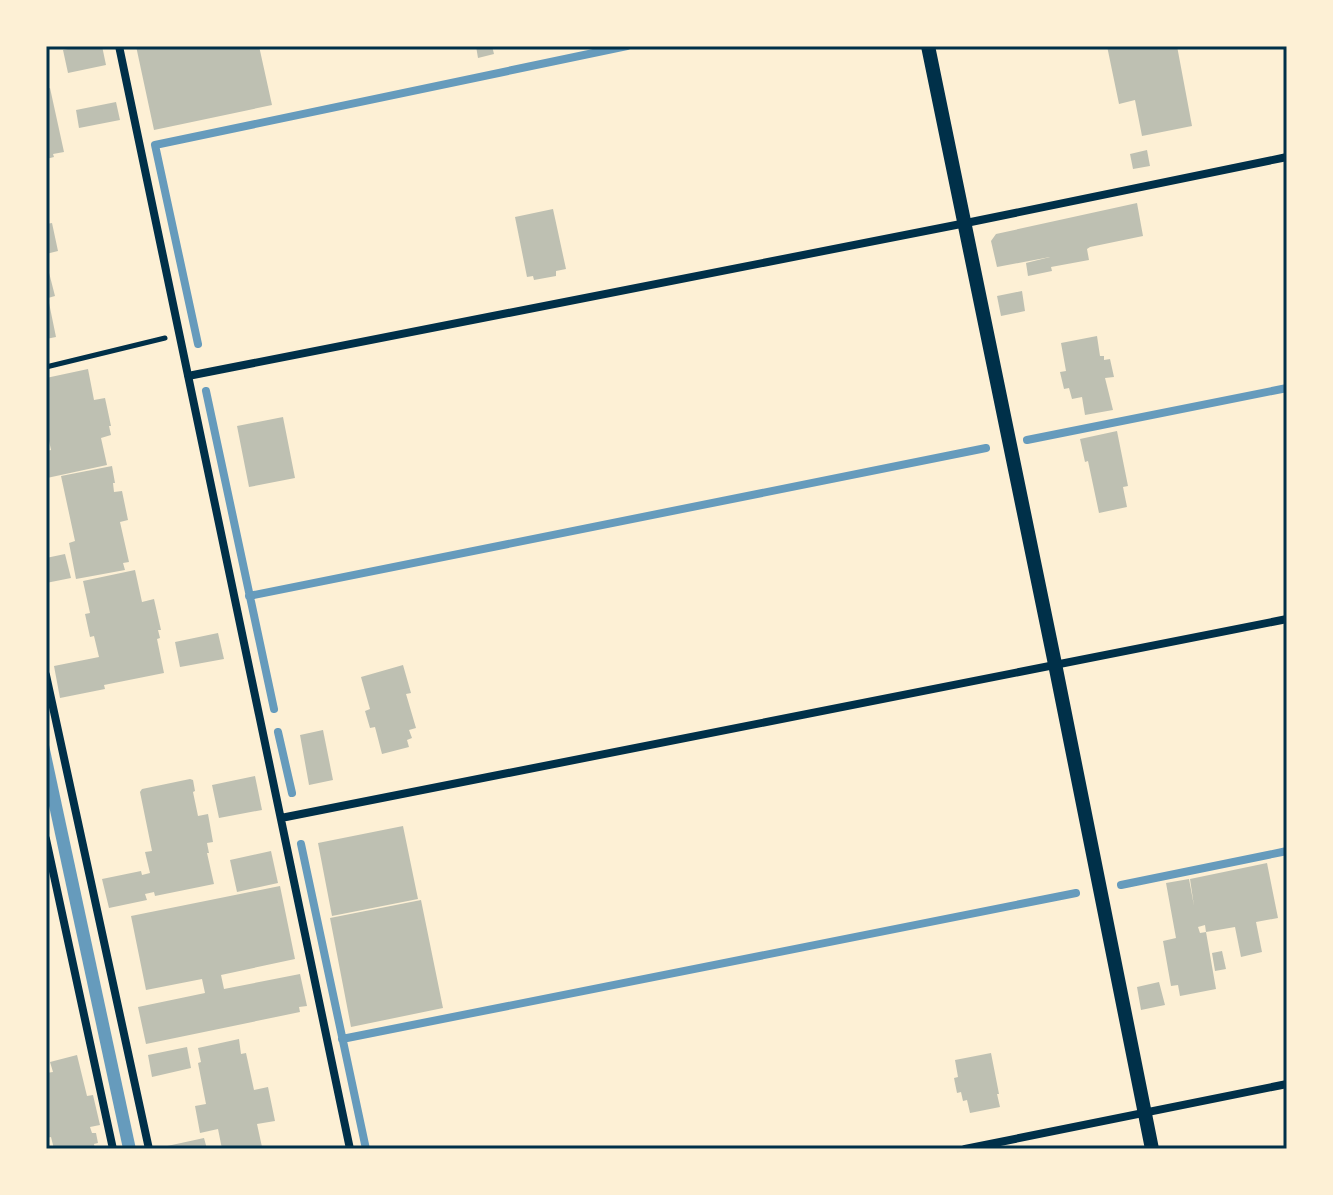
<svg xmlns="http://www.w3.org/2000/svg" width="1333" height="1195" viewBox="0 0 1333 1195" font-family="'Source Sans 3',sans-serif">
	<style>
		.water { fill: #669bbc }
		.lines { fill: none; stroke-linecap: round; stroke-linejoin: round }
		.stream { stroke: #669bbc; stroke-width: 8 }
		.building { fill: #bec0b2 }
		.path { stroke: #003049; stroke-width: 5 }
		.minor { stroke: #003049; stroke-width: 8 }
		.tertiary { stroke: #003049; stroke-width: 14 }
		.neatline { fill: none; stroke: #003049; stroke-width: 3 }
	</style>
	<rect width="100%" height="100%" fill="#fdf0d5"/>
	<path class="water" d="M46,731L136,1149H123L46,792Z"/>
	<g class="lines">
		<path class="stream" d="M198,344L155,145L627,46
			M206,391L274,709
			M1027,440L1287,388
			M249,596L986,448
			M278,732L292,793
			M301,844L366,1149
			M1121,885L1287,851
			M342,1039L1076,893"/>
	</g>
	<path class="building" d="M83,46H102L106,65L68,73L63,50Z
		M136,46H259L272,105L154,130Z
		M476,46H492L494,54L478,58Z
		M1107,46H1177L1192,126L1142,136L1135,100L1119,104Z
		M50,88L64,152L53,154L54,157L46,159V89Z
		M116,102L120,120L79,128L76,110Z
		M1147,150L1150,166L1133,169L1130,154Z
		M1137,203L1143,236L1090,247L1087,249L1089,260L1051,267L1052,271L1028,276L1026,263L1050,257L997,267L991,241L996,234Z
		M553,209L566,269L556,271V276L534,280L533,276L527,277L515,217Z
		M52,223L58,251L46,254V224Z
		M46,261L55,296L48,298L56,337L46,339Z
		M1022,291L1025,311L1001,316L997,296Z
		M1097,336L1100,356H1104V360L1110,359L1114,377L1105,378L1113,410L1085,415L1082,397L1072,399L1069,388L1064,389L1060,372L1066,371L1061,343Z
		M88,369L94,400L105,398L111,426H109L111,435L101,438L107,465L47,478L46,451L51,450L46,427V378Z
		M283,417L295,478L249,487L237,426Z
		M1117,431L1128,486L1123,487L1127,507L1099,513L1088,461L1085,462L1080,439Z
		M112,466L115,483H113L114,492L122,491L128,520L120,522L129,562L123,563L125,570L76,579L69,543L75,541L61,476Z
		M65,554L71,578L46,583V558Z
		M135,570L142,602L154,599L161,630H158L160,638L157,639L164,673L104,685L105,689L60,698L54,666L99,657L94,636L90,637L85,614L90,613L83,581Z
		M218,633L224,659L180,667L175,642Z
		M403,665L411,693L406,694L416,728L409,730L412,738L407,740L409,747L382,754L375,727L370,728L365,711L370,709L361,677Z
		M323,730L333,780L309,785L300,735Z
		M255,776L262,810L219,818L212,785Z
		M190,779L193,780L195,791L193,792L198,816L208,814L213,842L207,843L209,853H207L214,884L155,896L154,892L145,894L147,900L109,908L102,879L141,871L142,875L150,873L145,852L152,851L140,792L142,789Z
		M403,826L418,899L332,916L318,843Z
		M271,851L278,883L237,892L230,860Z
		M1267,863L1278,918L1256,922L1262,952L1241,957L1235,927L1206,932L1205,925L1198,927L1200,933L1206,932L1216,989L1180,996L1178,985L1171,986L1163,941L1176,938L1166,883L1189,879L1194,906L1190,879Z
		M280,886L295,959L221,975L224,989L300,974L307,1006L299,1007L300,1012L146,1044L138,1007L205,993L202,979L146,990L131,916Z
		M421,900L443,1008L351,1027L330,918Z
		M1222,951L1226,969L1215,971L1212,953Z
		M1159,982L1165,1005L1141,1010L1137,987Z
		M239,1039L241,1054L246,1053L254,1090L268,1087L275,1121L257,1124L262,1147L251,1149H222L218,1129L200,1133L195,1106L206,1104L198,1063L201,1062L198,1048Z
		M187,1047L191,1068L152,1077L148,1055Z
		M991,1053L999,1094H997L1000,1107L970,1113L967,1100L963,1101L961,1092L957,1093L954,1078L958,1077L955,1060Z
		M77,1055L87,1096L93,1095L100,1125L90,1127L92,1133H96L98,1143L94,1144L95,1149H54L51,1137L46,1138V1073L53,1072L50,1062Z
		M204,1138L207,1149H158V1148Z"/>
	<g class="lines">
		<path class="path" d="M46,367L165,338"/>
		<path class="minor" d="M119,46L350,1149
			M188,376L966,223L1287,157
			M46,675L149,1149
			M281,818L1287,619
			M46,839L113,1149
			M965,1149L1287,1084"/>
		<path class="tertiary" d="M928,46L1055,664L1152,1149"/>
	</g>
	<rect width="1333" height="1195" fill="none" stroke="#fdf0d5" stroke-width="96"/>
	<rect x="48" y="48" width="1237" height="1099" class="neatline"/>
</svg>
